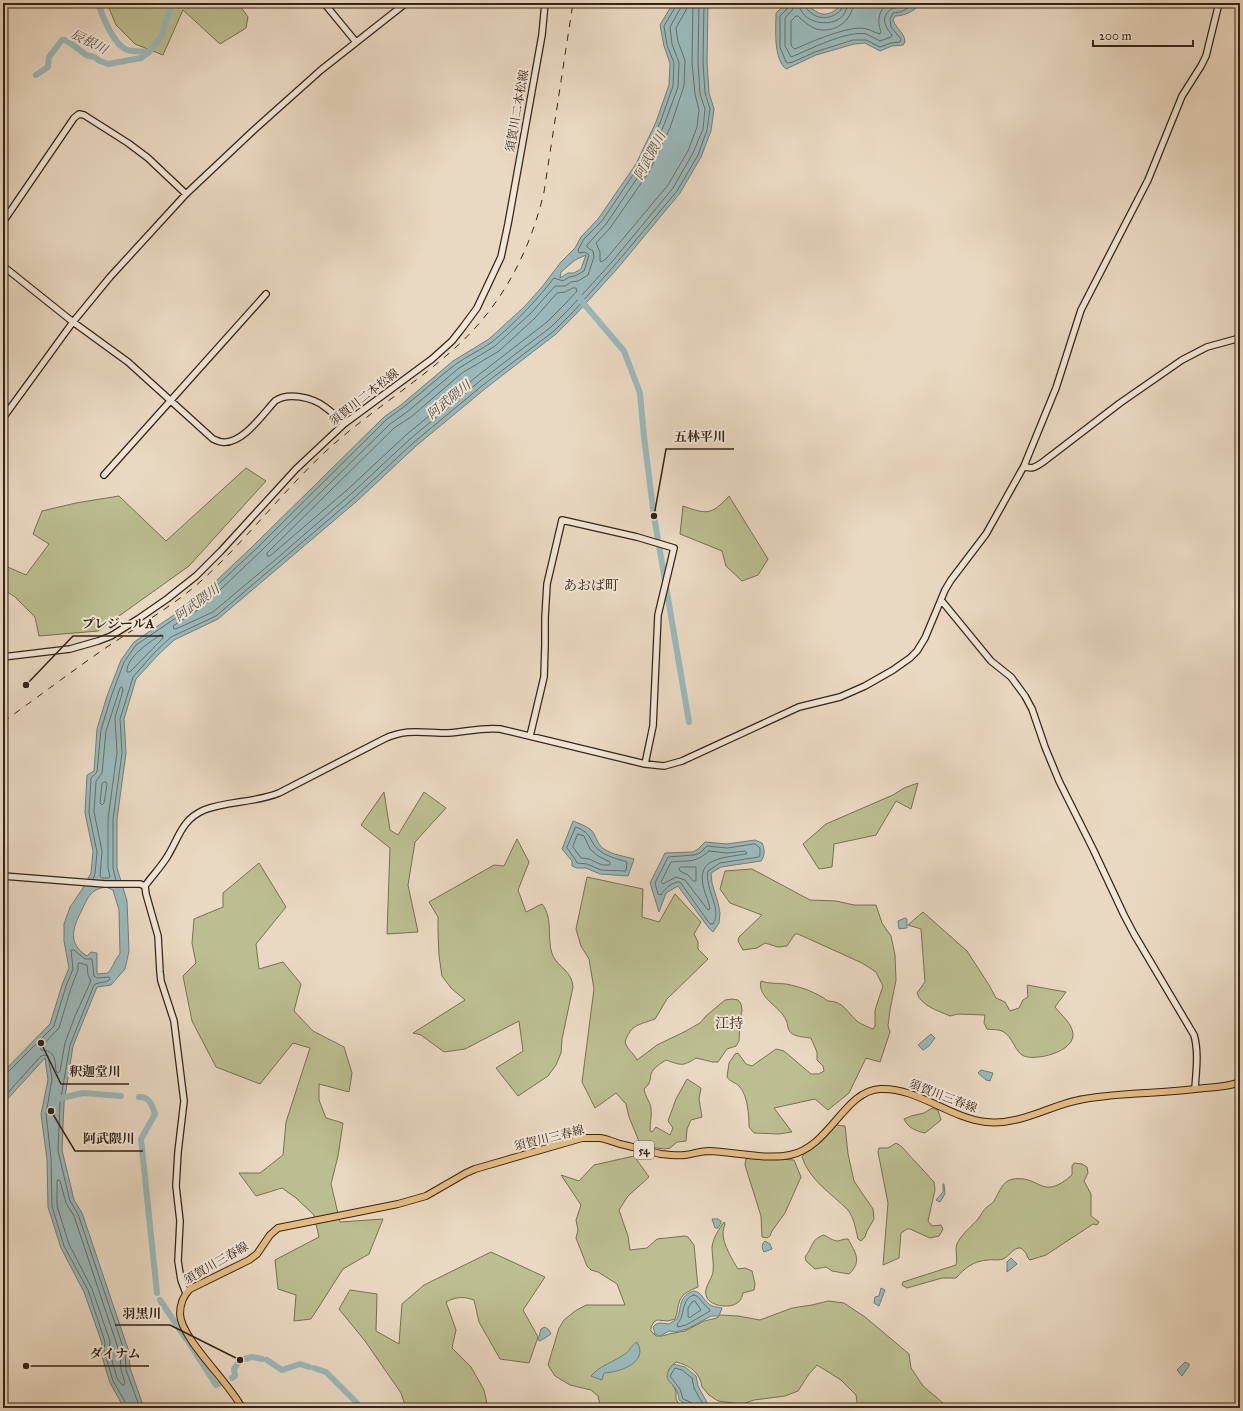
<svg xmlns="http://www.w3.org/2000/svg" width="1243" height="1411" viewBox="0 0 1243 1411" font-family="'IM FELL Great Primer','Noto Serif JP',serif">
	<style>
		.green { fill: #bbbe90; stroke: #787052 }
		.water { fill: #9ab9bb; stroke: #727d79; fill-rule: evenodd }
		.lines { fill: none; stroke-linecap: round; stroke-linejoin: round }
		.shore { stroke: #686e68; stroke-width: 1 }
		.river { stroke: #9ab9bb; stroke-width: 6 }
		.secondary-casing { stroke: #352315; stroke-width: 8 }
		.primary-casing { stroke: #352315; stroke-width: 8 }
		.secondary { stroke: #f1e6d7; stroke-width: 5.5 }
		.primary { stroke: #e5bc81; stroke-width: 6 }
		.rail { stroke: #352315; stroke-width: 1; stroke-dasharray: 7 7; stroke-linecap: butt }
		.labels { text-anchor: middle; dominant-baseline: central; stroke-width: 4; stroke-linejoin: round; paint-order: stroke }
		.shield { fill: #f1e6d7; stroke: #6d5e4f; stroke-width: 1 }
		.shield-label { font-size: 11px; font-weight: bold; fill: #352315 }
		.street-label { font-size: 12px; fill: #352315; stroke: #f1e6d7 }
		.water-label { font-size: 13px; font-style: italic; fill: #535047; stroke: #f1e6d7 }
		.quarter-label { font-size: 14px; fill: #352315; stroke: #f1e6d7 }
		.leader { fill: none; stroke: #352315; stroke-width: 1.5 }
		.callout-dot { fill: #352315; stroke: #f1e6d7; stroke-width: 1.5 }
		.callout-label { font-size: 13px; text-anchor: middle; font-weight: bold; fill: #352315; stroke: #f1e6d7; stroke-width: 4; stroke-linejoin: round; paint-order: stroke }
	</style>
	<rect width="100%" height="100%" fill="#ead9c2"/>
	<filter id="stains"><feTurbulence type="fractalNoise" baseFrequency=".005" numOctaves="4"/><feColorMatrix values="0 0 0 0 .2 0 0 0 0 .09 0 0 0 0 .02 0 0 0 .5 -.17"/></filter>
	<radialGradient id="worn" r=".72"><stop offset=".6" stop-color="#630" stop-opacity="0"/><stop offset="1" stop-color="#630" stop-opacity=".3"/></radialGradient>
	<path class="green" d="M107,3H238L248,17L246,28L220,44L183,10L163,55L135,44L116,25Z
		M246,468L266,481L189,566L98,631L39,636L35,617L15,597L3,589V565L26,575L49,544L33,534L42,511L76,503L119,496L166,541Z
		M729,496L768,559L758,575L742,581L726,566L722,551L680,534L683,506C706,514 711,516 729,496Z
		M918,783L911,809L896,801L876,835L834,844L832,867L819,869L803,844L826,824L893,795L904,788Z
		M384,792L390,830L398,835L424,792L446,808L415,842L408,885L418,932L387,934L390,848L361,825Z
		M517,839L529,862L518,890L526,912L542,904C554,919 546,939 553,956C559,968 572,971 573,987L562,1039L561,1053L556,1065L548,1076L518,1096L496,1068L523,1051L519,1021L465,1049L444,1052L421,1035L413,1033L465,1000L451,988L442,976L439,956L438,932V917L429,902L494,865L504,866Z
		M259,863L286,907L256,944L259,969L283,962L301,984L294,1011L313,1031L344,1047L352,1073L349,1092L319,1084V1100L326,1118L343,1123L338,1156L331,1184L340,1222L383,1219L369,1254L343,1269L311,1319L294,1321L296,1295L278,1289L275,1260L319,1237L314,1215L296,1198L282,1188L256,1196L239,1173H260L283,1155L286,1122L310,1048L293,1043L260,1084L216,1067L192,1021L183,976L196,963L192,943L194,919L223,907V893Z
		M752,869L810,900L836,901L854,905H876L882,923L891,936L895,955L896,980L890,1010L888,1026L890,1032L880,1062L866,1058L849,1093L828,1110L815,1099L774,1108L792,1132L779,1134L754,1133L749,1127C749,1116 748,1095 739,1086C735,1082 730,1082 727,1077L729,1063L735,1054L738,1053L746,1064L752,1066L776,1049L784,1051L811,1074H819L824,1071L823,1066L817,1060V1052L811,1038C804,1037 795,1037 790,1032C787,1028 788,1023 786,1020C780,1006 757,998 761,981C770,984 777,983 786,984C801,987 816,992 828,1001C844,1001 847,1013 858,1022C863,1025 868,1027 873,1029L875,1026V1010L883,986L876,972L862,963L798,934H795L787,946L778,947L765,943L757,948L743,950L738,941L739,937L762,915L730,903L720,889L725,871Z
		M587,877L643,889L642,917L659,922L675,894L701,922L694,934L698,942V949L708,959L667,999L655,1019C639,1025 631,1024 625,1042C628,1051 633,1052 637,1060L657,1045L686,1031L700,1023L706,1016L725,1000L732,999L738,1000L741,1004L742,1010L740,1021L739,1041L736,1046L727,1049L718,1062H713L696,1058C682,1067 681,1065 666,1060C661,1063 653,1068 651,1074C650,1081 650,1084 644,1089C645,1097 650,1101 651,1108C652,1116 650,1122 650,1131L652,1132L656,1127L670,1135L673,1128L668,1121L676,1099L687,1079L701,1088L699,1099L702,1117L691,1120L687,1129L686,1141L677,1142L670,1148L665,1149L641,1146L629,1117L626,1104L616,1093L595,1108L582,1082L594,989L589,959L581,946L576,929Z
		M923,912L967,951L989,985L996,998L1005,1002L1010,1011L1019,1008L1023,1000L1028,997L1027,985L1066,992L1055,1007C1061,1015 1073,1024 1073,1035C1073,1052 1036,1061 1024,1056C1015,1053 1013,1036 1002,1031C998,1029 991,1030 987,1029L984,1023L985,1015L958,1014L950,1016C939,1011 921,1006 917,993L925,982L921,929L908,925Z
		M932,1108L938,1110L941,1120L925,1133C916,1131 908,1128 904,1119L911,1116L924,1113Z
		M836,1125L845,1126L848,1154L854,1181L873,1209L874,1219L867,1231L865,1237L861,1241L858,1239C856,1230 854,1218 848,1210C831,1193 810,1181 802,1157L804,1154L817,1145Z
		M896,1143L901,1146L934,1182L935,1190L928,1221L932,1226L941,1225L943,1229L939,1236L930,1238L910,1229H907L901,1233L899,1258L883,1265L888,1203L878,1152L879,1148H888Z
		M634,1156L649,1177L628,1196L619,1210L628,1236L630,1250L647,1248L657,1239L685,1236L688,1237L694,1245L698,1287C691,1290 683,1293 680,1300C677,1306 678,1313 675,1319L668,1321L657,1320L654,1322L651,1327V1331L656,1336H662L669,1334L685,1331L704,1321L717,1318L720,1315L738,1316L760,1320L792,1308L812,1305L828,1301L844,1303L865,1317L909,1354L911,1368L923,1386L949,1408H858L856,1395L841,1380L817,1365L809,1374L798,1391L785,1396L754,1400L742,1404L718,1401L709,1395L702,1387C700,1372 689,1365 676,1362L669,1369L668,1376L676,1391V1399L679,1404L688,1408H601L598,1396L591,1390L570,1385L555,1376L548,1365L559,1328L564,1320L575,1311L586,1305H625L617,1284L598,1272L591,1270L587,1266L576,1238L578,1230L576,1220L581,1205L561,1175L579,1181L594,1165Z
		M749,1157L794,1160L801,1177L785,1213L772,1231L770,1236L767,1238L762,1237L761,1216L745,1165L746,1159Z
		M1074,1163L1082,1164L1087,1167L1088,1173L1084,1181L1091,1194V1216L1099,1222L1097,1225L1093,1224L1046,1255L1030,1260L1028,1258L1026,1253L1021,1248C1013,1247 1010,1256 1003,1259C996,1261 994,1259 988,1260C973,1261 965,1268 956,1278H942L907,1288L902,1285L903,1282L956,1265C958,1258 954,1247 958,1242C962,1234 972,1226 978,1219C981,1215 983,1210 987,1207C989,1205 992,1204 994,1201C999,1193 1002,1181 1013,1179C1041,1175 1041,1202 1072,1175V1166Z
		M724,1222L725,1224C724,1227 723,1231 723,1234C723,1244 733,1261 738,1269L745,1268L752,1271L755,1284L754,1290L743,1293C742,1297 741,1301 737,1303C729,1309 708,1306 706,1295C704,1287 712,1279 713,1272C714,1264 712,1255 712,1247C713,1238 719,1229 724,1222Z
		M824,1235C828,1237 833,1241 838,1241C842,1240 843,1239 848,1239C856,1253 862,1262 849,1274L832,1271L826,1267L815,1269L806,1261L805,1257C813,1247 811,1239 824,1235Z
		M491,1252L545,1277L523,1310L538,1337L529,1363L500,1359L479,1322L474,1300C463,1296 455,1297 446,1302L456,1330L452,1348L471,1367L484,1390L488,1408H406L401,1393L365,1341L339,1309L350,1290L377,1294L376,1331L399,1344L402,1304L424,1285Z"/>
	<path class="water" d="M673,3H708L707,62L709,93L714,109L711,131L701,157L680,193L617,269L577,313L556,334L486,388L416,446L357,501L218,619L174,640L158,655L136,679L124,719L126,753L117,819V868L127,901L129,951L125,969L111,985L97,987L73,1046L64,1103L62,1150L74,1200L82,1213L129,1352L130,1368L144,1408H124L110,1383L100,1350L102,1343L84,1292L61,1248L48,1207L47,1159L41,1114L48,1080L45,1058L3,1104V1072L50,1024L62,985L69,968L64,941V924L70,907L83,888L91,873L93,851L85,813L87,775L94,771L97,729L107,696L121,660L134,642L196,600L254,545L384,417L401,405L453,361L489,339L524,307L542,287L561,262L575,248L581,237L598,219L636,164L656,122L669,85L670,63L664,46L660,25ZM586,255L581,269L574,273H568L560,278L561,272L575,260ZM106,887L113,890L119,910L120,954C114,960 114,966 108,973L97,974V953L91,952L87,956C68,944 72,929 81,912C87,899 90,889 106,887Z
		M786,3H806C817,14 825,19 838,8V3H920C916,11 904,16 895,16L893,20C896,29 905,33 905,42L903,45L892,46L880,51L865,43L854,44L816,55L786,69C773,58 776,29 776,13Z
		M573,821C578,823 586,826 590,829C597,835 596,844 604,849C613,855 624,856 634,859L628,876L600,874L586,868H577L572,866V861L562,849Z
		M755,840L762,843C765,849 765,856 761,861L721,867L711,873L712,883L718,903L720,913L719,923L713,932L708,927L678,886L666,893L659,912L650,883L665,853L693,852L698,849L705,842L727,844Z
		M905,918L907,919V928L899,929L898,921Z
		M931,1034L935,1038L929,1046L923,1050L918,1045Z
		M981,1070L993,1073L990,1081L986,1080L978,1073Z
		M943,1184H944L945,1194L940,1202L936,1200L943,1192Z
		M712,1219H718L721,1221V1223L718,1228H715Z
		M765,1241L770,1244L772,1249L764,1252C762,1249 761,1244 765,1241Z
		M1011,1258L1017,1264L1007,1272V1262Z
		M881,1288L885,1290L879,1306L874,1303L875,1297L879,1296Z
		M694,1291C702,1292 702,1299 709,1304C712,1307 717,1307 722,1308L719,1316H711L687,1329L675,1332L669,1331L660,1336L655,1334L653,1327L656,1324L660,1323L669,1324L677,1319C682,1307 678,1296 694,1291Z
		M545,1327L549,1330L551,1334L540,1341L538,1340L541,1329Z
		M637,1342C649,1362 621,1372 604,1373L602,1380L591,1376C600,1365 615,1362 626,1353C631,1350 631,1345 637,1342Z
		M1185,1362L1189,1364V1366L1182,1376L1177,1370Z
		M673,1364L685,1367L696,1376L698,1386L710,1408H692L679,1400C678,1379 657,1384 673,1364Z"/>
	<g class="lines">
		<path class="shore" d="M682,3L680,9L670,27L672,44L679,63L678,87L664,125L644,168L606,224L587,245V247L593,251L594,257L588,275L578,281L571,282L565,286H555L531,313L495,346L459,368L407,412L390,424L260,552L202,607L173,626L174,629H176L213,612L275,560L351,494L410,439L480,381L551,327L571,307L611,263L673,188L693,153L703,129L705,109L700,94L698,62L699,3
			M688,3L686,10L676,28L678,42L685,60L684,86L670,128L649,172L610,228L596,243L600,252V261L601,262L606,259L668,185L688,151L697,127L699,110L695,94L692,63L693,3
			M789,3L787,9L780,16V47L786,62L788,63L793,62L815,52L853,40H866L880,47L891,43L900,42L901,39L891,27L890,19L893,13L901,12L916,3
			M794,3L793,9L785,18V46L791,57C809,50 847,30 866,34C871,36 876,39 880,41L891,37L892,35C884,26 881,17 891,9L899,7L907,3
			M799,3C800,28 848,31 847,3
			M804,3C804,7 806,8 809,11C819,21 832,19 841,10L842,3
			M853,3C853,21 834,34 816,29C809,26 804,22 798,16H796L791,21V45L793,48L795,49C810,42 844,28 860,28C868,28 873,32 880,34L881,32C877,21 878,10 889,3
			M573,288H576L577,291L566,303L547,322L476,377L406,435L347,490L270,556H267V553L394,428L411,417L462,373L499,351L535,318L557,293L565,292Z
			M160,635H163V638L130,672H127C126,657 149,643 160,635Z
			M122,687L123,690L115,718L117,753L108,819V868L110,877L108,878H102L100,876L102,851L94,812L96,781L102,773L106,731L120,688Z
			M104,782H106L107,784L104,803L102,805L100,803L102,784Z
			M576,827C594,834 588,842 600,851C608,857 618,859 627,862L626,871L601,870L587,864L577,863L575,859L567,848Z
			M578,834L584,836L590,849L598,856L610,862V865H602L589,859L581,858L573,847Z
			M755,844L760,848V855L759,857L720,863L708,871C704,888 723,910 713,924H710L680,882C673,881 664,889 661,895L658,894L655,883L668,857L694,855L700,853L707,846L727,848Z
			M709,851L727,853L745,851L747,853L745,854C725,858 697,857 703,885C704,893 709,901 710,909L708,910L685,880L676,877L663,884L661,882L671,862C689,860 694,864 709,851Z
			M681,867H696V881H693L688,875L680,871L679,869Z
			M93,879L95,874L97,852L89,813L91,778L97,772L101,730L111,697L124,662L136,645L198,603L257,548L386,420C411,403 432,382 456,364C467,356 481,350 492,342C515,323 536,301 554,278L563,281L569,277L575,276L584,271L589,255L585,252L579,253L578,250L584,239L602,221L639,166L660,123L673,86L674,63L667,45L664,26L676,6V3
			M116,880L113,868V819L122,753L120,719L133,677L155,652L171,637L216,616L354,498L413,443L483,385L554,331L574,311L614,266L677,191L698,155L707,130L710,109L705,93L703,62L704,3
			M80,963L87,965L88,975L91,981L75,1016L65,1043L60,1071L58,1073L56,1071C55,1060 55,1050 41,1050L40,1048L59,1028L71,988L78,970V964Z
			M3,1075L7,1073L54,1026L66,986L73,969L71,950H74L85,959H92L94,976L97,978L109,977L110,979C106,984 99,981 94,985L70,1045L60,1103L58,1151L70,1201L78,1214L125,1353L126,1370L140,1408
			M3,1098L41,1056L44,1055L48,1056L52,1079L46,1114L51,1158L52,1206L64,1246L88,1290L105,1342L104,1350L113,1381L127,1405V1408
			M58,1180L60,1181L66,1203L74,1216L120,1354L121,1370L125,1383L124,1385H122L117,1378L109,1350L110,1341L92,1289L69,1244L57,1206V1182Z
			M694,1295C701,1297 703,1305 709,1309L710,1311L686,1325L678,1327L677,1324C686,1316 680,1299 694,1295Z
			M695,1301L701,1310L689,1318L688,1316V1308L692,1302Z
			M694,1408L692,1403L683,1399L680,1389L670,1376L675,1368L682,1370L692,1378L694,1388L705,1408"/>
		<path class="river" d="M98,3C102,16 114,45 127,50C134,52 143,51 149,52
			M36,75L48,67L49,57L62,40H65L73,45L86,55L94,57L100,61L108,64L141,58L149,52L162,35L170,9L174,3
			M580,298L584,304L624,351L640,393L644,437L654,516L689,722
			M139,1097C150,1097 152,1105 155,1114L141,1139L157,1293
			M58,1099L83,1093L121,1096
			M160,1300L186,1339
			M189,1343L216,1385L222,1382
			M267,1360L282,1370L300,1364L309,1367
			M314,1368L326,1372L362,1408
			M232,1378L235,1376L234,1369L240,1360L252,1357L262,1359"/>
		<defs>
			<path id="secondary" d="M324,3L356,42
				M3,222L74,118L79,114L84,115L128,143L148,158L186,194
				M3,266L73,322L128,362L213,439C216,440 219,442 222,442C242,445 263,414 275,401C288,392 312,397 325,407C332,412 338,418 344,424
				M3,418L73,322L110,277L186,194L255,129L321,70L406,3
				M1024,466C1031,470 1036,467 1043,462L1120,403L1182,360L1207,347L1240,338
				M104,475L266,294
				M941,600L991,661L1011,677L1025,696L1032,709L1045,747L1059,781L1093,849L1124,915L1134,934L1194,1035C1199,1052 1196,1072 1195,1089
				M3,657L70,649L98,641L111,636L138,619L167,599L196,576L221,551L296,469L344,424L432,359L452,341L463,327L477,308L501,257L508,224L542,35L545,3
				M530,736L544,677L545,645V618L547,584L562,520L637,537L674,548L658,615L653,726L645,764
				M3,876L105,884H140L145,886
				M186,1293L181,1280L178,1261L180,1221L176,1186L178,1152L184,1101L174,1021L161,981L160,972L158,936L146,894L145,886C152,876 161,867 167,857C179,838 181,820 204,810C227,801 254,803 279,793L384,739C406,728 424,733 448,733C467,732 481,727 500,729L645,764L664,766L682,761L799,707L840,697L865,686L893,670L910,658L917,651L925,638L945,590L951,580L986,534L1024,466L1056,388L1081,310L1148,180L1182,96L1201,66L1206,56L1219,3"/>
			<path id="primary" d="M242,1408C230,1383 181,1339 180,1314C180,1304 184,1295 190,1289L249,1260L257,1254L270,1235L278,1228L398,1204L426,1196L466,1173L475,1169L582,1138C588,1138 594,1138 600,1138C607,1139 614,1142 620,1144C634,1147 647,1151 661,1154C669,1155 677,1156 685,1155C693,1154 701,1151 709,1151C733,1152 767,1160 790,1155C830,1147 844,1091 880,1089C917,1087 949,1118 986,1122C1021,1126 1051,1104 1084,1099C1121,1092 1158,1094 1195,1089C1210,1087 1226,1088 1240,1082"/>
		</defs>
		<use href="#secondary" class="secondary-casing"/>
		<use href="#primary" class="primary-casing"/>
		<use href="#secondary" class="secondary"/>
		<use href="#primary" class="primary"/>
		<path class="rail" d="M3,722C38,697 72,671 107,647C135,628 166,610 193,588C241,547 279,495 325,452C366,414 414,385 455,348C501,307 530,252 544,192L573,3"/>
	</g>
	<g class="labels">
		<rect class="shield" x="634" y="1141" width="20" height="18" rx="3"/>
		<g class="shield-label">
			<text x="644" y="1150">54</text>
		</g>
		<g class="street-label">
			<text transform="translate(517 111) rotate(-80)">須賀川二本松線</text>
			<text transform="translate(364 397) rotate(-38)">須賀川二本松線</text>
			<text transform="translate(943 1096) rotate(21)">須賀川三春線</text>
			<text transform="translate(549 1138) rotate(-14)">須賀川三春線</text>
			<text transform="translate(216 1263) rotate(-30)">須賀川三春線</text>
		</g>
		<g class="water-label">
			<text transform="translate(89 42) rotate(27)">辰根川</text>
			<text transform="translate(650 156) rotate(-62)">阿武隈川</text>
			<text transform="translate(449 400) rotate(-39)">阿武隈川</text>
			<text transform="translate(197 603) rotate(-36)">阿武隈川</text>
		</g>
		<g class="quarter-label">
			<text x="591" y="585">あおば町</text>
			<text x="729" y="1023">江持</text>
		</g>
	</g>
	<path class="leader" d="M654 516L666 449H734M26 685L73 636H163M41 1043L61 1084H129M51 1111L75 1151H143M240 1360L170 1325H115M26 1366L81 1366H149"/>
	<g class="callout-dot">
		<circle cx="654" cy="516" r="4"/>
		<circle cx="26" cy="685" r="4"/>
		<circle cx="41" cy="1043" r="4"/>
		<circle cx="51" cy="1111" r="4"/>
		<circle cx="240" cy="1360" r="4"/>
		<circle cx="26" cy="1366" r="4"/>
	</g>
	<g class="callout-label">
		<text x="700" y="441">五林平川</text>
		<text x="118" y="628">プレジールA</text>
		<text x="95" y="1076">釈迦堂川</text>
		<text x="109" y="1143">阿武隈川</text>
		<text x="142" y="1318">羽黒川</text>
		<text x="115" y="1358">ダイナム</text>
	</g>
	<rect width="1243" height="1411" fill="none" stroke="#ead9c2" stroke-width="16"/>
	<rect x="4" y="4" width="1235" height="1403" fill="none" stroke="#352315" stroke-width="2"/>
	<rect x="8" y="8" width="1227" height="1395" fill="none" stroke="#352315"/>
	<path d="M1093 40v6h100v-6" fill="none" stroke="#352315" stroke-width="2"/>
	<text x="1099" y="40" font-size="12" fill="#352315" stroke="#f1e6d7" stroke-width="3" paint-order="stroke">200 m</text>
	<rect width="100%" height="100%" filter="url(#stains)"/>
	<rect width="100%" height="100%" fill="url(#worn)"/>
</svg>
